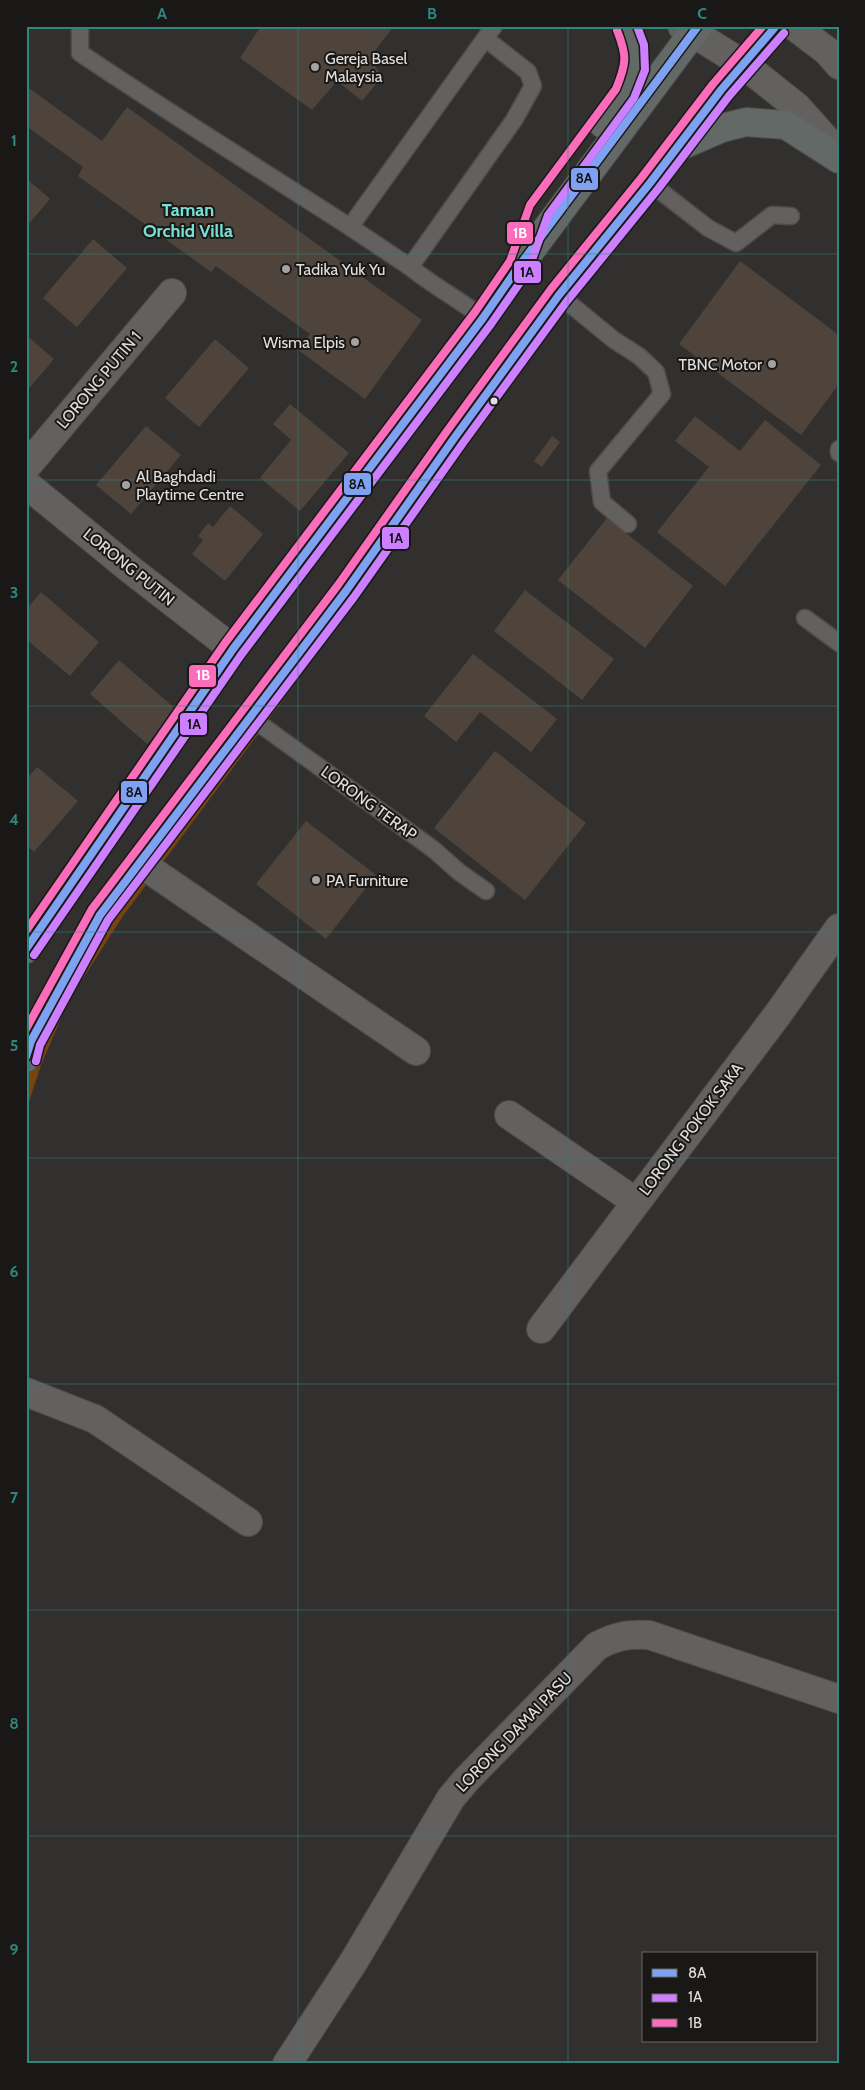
<svg xmlns="http://www.w3.org/2000/svg" width="865" height="2090" viewBox="0 0 865 2090" font-family="Cabin,sans-serif">
	<style>
		.green { fill: #79420f }
		.building { fill: #4e443b }
		.lines { fill: none; stroke-linecap: round; stroke-linejoin: round }
		.service-casing { stroke: #4e4c4b; stroke-width: 19 }
		.minor-casing { stroke: #4e4c4b; stroke-width: 30 }
		.secondary-casing { stroke: #4e4c4b; stroke-width: 30 }
		.primary-casing { stroke: #4e4c4b; stroke-width: 30 }
		.service { stroke: #636160; stroke-width: 16 }
		.minor { stroke: #636160; stroke-width: 28 }
		.secondary { stroke: #636160; stroke-width: 28 }
		.primary { stroke: #626967; stroke-width: 28 }
		.bus-1-casing { stroke: #1a1817; stroke-width: 11 }
		.bus-2-casing { stroke: #1a1817; stroke-width: 11 }
		.bus-3-casing { stroke: #1a1817; stroke-width: 11 }
		.bus-1 { stroke: #7fa1f1; stroke-width: 8 }
		.bus-2 { stroke: #cc80ff; stroke-width: 8 }
		.bus-3 { stroke: #fb6dba; stroke-width: 8 }
		.grid { fill: none; stroke: #2e867f; stroke-width: 1; stroke-opacity: 0.55 }
		.poi-dot { fill: #a4a2a0; stroke: #1a1817; stroke-width: 2 }
		.bus-dot { fill: #e1dfdd; stroke: #1a1817; stroke-width: 2 }
		.labels { text-anchor: middle; dominant-baseline: central; stroke-width: 4; stroke-linejoin: round; paint-order: stroke }
		.poi-label { font-size: 16px; fill: #e1dfdd; stroke: #1a1817; text-anchor: start }
		.street-label { font-size: 16px; fill: #e1dfdd; stroke: #1a1817 }
		.neighbourhood-label { font-size: 18px; font-weight: bold; fill: #76e0d5; stroke: #1a1817 }
		.line-badge { stroke: #1a1817; stroke-width: 2 }
		.badge-label { font-size: 14px; text-anchor: middle; font-weight: bold; fill: #fff }
		.pale-badge-label { font-size: 14px; text-anchor: middle; font-weight: bold; fill: #111 }
		.neatline { fill: none; stroke: #2e867f; stroke-width: 2 }
		.grid-label { font-size: 16px; text-anchor: middle; font-weight: bold; fill: #2e867f }
	</style>
	<rect width="100%" height="100%" fill="#32302e"/>
	<path class="green" d="M644,204L264,726L123,916L69,1000L41,1065L26,1111V1080L32,1061L113,906Z"/>
	<path class="building" d="M261,26H394L370,57L382,77L362,101L337,81L312,110L240,58Z
		M26,86L102,141L127,107L422,320L365,399L298,350L310,334L216,266L211,272L78,176L83,167L26,126Z
		M26,178L50,199L26,227Z
		M93,239L127,268L77,327L43,298Z
		M740,261L839,335V384L801,435L679,344Z
		M26,335L54,359L26,392Z
		M215,339L249,368L199,427L165,398Z
		M290,404L349,453L300,511L260,478L291,440L273,424Z
		M695,416L740,451L765,420L821,465L725,586L657,532L709,467L675,441Z
		M146,426L181,455L131,514L96,485Z
		M552,436L560,442L542,467L534,461Z
		M230,506L263,534L225,581L192,554L203,540L198,536L208,523L213,527Z
		M607,518L693,586L645,648L558,580Z
		M525,590L614,659L582,700L494,631Z
		M41,592L99,642L70,676L26,639V610Z
		M473,654L557,719L531,752L480,712L456,742L424,716Z
		M119,660L177,710L147,744L90,694Z
		M495,751L586,823L525,900L434,828Z
		M37,767L78,801L34,852L26,845V779Z
		M306,821L376,875L326,939L256,884Z"/>
	<g class="lines">
		<defs>
			<path id="service" d="M80,26V53C169,113 260,169 350,227L494,26
				M650,183L708,228L736,243L772,215L791,216
				M350,227L410,267
				M559,295L614,340L639,356L656,372L662,394L598,471L602,502L628,524
				M483,318C460,300 433,286 410,267L514,120L533,86L528,72L486,39
				M839,449V453
				M805,618L839,643
				M250,717L433,849L459,872L486,891"/>
			<path id="minor" d="M26,467L172,293
				M26,484L131,570L233,649
				M140,863L416,1051
				M509,1115L636,1202
				M541,1329L778,1014L839,928
				M26,1392L95,1419L248,1522
				M287,2064L354,1961L451,1798L467,1779L597,1646C616,1636 627,1634 649,1635L839,1699"/>
			<path id="secondary" d="M682,26L743,64L797,107L839,154
				M794,26L827,51L839,65"/>
			<path id="primary" d="M603,124C630,87 645,73 626,26
				M678,147L722,128L746,122L786,125L839,159
				M26,949L233,649L483,318L519,266L698,26
				M26,1058L31,1041L100,915L346,591L455,437L559,295L650,183L721,90L776,26"/>
		</defs>
		<use href="#service" class="service-casing"/>
		<use href="#minor" class="minor-casing"/>
		<use href="#secondary" class="secondary-casing"/>
		<use href="#primary" class="primary-casing"/>
		<use href="#service" class="service"/>
		<use href="#minor" class="minor"/>
		<use href="#secondary" class="secondary"/>
		<use href="#primary" class="primary"/>
		<defs>
			<path id="bus-1" d="M26,949L233,649L483,318L519,266L698,26
				M26,1057L31,1041L100,915L346,591L455,437L559,295L650,183L721,90L776,26"/>
			<path id="bus-2" d="M34,955L241,655L491,324L528,271L548,215L634,98L645,70L644,45L637,26
				M36,1061L40,1045L108,920L354,597L463,443L567,301L658,189L729,96L784,33"/>
			<path id="bus-3" d="M26,931L225,643L475,312L510,261L530,205L616,89C627,62 627,56 617,30
				M26,1029L92,909L338,585L447,431L551,289L642,177L713,84L763,26"/>
		</defs>
		<use href="#bus-1" class="bus-1-casing"/>
		<use href="#bus-2" class="bus-2-casing"/>
		<use href="#bus-3" class="bus-3-casing"/>
		<use href="#bus-1" class="bus-1"/>
		<use href="#bus-2" class="bus-2"/>
		<use href="#bus-3" class="bus-3"/>
	</g>
	<path class="grid" d="M298,26V2064M568,26V2064M26,254H839M26,480H839M26,706H839M26,932H839M26,1158H839M26,1384H839M26,1610H839M26,1836H839"/>
	<g class="poi-dot">
		<circle cx="315" cy="67" r="5"/>
		<circle cx="286" cy="269" r="5"/>
		<circle cx="355" cy="342" r="5"/>
		<circle cx="772" cy="364" r="5"/>
		<circle cx="126" cy="485" r="5"/>
		<circle cx="316" cy="880" r="5"/>
	</g>
	<circle class="bus-dot" cx="494" cy="401" r="4.5"/>
	<g class="labels">
		<g class="poi-label">
			<text x="325" y="58">Gereja Basel<tspan x="325" dy="18">Malaysia</tspan></text>
			<text x="296" y="269">Tadika Yuk Yu</text>
			<text x="345" y="342" text-anchor="end">Wisma Elpis</text>
			<text x="762" y="364" text-anchor="end">TBNC Motor</text>
			<text x="136" y="476">Al Baghdadi<tspan x="136" dy="18">Playtime Centre</tspan></text>
			<text x="326" y="880">PA Furniture</text>
		</g>
		<g class="street-label">
			<text transform="translate(99 380) rotate(-50)">LORONG PUTIN 1</text>
			<text transform="translate(129 567) rotate(39)">LORONG PUTIN</text>
			<text transform="translate(369 803) rotate(36)">LORONG TERAP</text>
			<text transform="translate(691 1129) rotate(-53)">LORONG POKOK SAKA</text>
			<text transform="translate(514 1732) rotate(-46)">LORONG DAMAI PASU</text>
		</g>
		<g class="neighbourhood-label">
			<text x="188" y="210">Taman<tspan x="188" dy="21">Orchid Villa</tspan></text>
		</g>
	</g>
	<g class="line-badge">
		<rect x="570" y="167" width="29" height="24" rx="5" fill="#7fa1f1"/>
		<rect x="506" y="221" width="28" height="24" rx="5" fill="#fb6dba"/>
		<rect x="513" y="260" width="29" height="24" rx="5" fill="#cc80ff"/>
		<rect x="343" y="472" width="29" height="24" rx="5" fill="#7fa1f1"/>
		<rect x="381" y="526" width="29" height="24" rx="5" fill="#cc80ff"/>
		<rect x="188" y="664" width="29" height="24" rx="5" fill="#fb6dba"/>
		<rect x="179" y="712" width="29" height="24" rx="5" fill="#cc80ff"/>
		<rect x="120" y="780" width="28" height="24" rx="5" fill="#7fa1f1"/>
	</g>
	<g class="badge-label">
		<text x="520" y="238">1B</text>
		<text x="203" y="680">1B</text>
	</g>
	<g class="pale-badge-label">
		<text x="584" y="183">8A</text>
		<text x="527" y="277">1A</text>
		<text x="357" y="489">8A</text>
		<text x="396" y="543">1A</text>
		<text x="194" y="729">1A</text>
		<text x="134" y="797">8A</text>
	</g>
	<rect width="865" height="2090" fill="none" stroke="#1a1817" stroke-width="55"/>
	<rect x="642" y="1952" width="175" height="90" fill="#1a1817" stroke="#6a6866"/>
	<rect x="652" y="1969" width="25" height="8" fill="#7fa1f1" stroke="#6a6866"/>
	<text x="688" y="1978" font-size="15" fill="#e1dfdd">8A</text>
	<rect x="652" y="1994" width="25" height="8" fill="#cc80ff" stroke="#6a6866"/>
	<text x="688" y="2002" font-size="15" fill="#e1dfdd">1A</text>
	<rect x="652" y="2019" width="25" height="8" fill="#fb6dba" stroke="#6a6866"/>
	<text x="688" y="2028" font-size="15" fill="#e1dfdd">1B</text>
	<rect x="28" y="28" width="810" height="2034" class="neatline"/>
	<g class="grid-label">
		<text x="162" y="19">A</text>
		<text x="432" y="19">B</text>
		<text x="702" y="19">C</text>
		<text x="14" y="146">1</text>
		<text x="14" y="372">2</text>
		<text x="14" y="598">3</text>
		<text x="14" y="825">4</text>
		<text x="14" y="1051">5</text>
		<text x="14" y="1277">6</text>
		<text x="14" y="1503">7</text>
		<text x="14" y="1729">8</text>
		<text x="14" y="1955">9</text>
	</g>
</svg>
